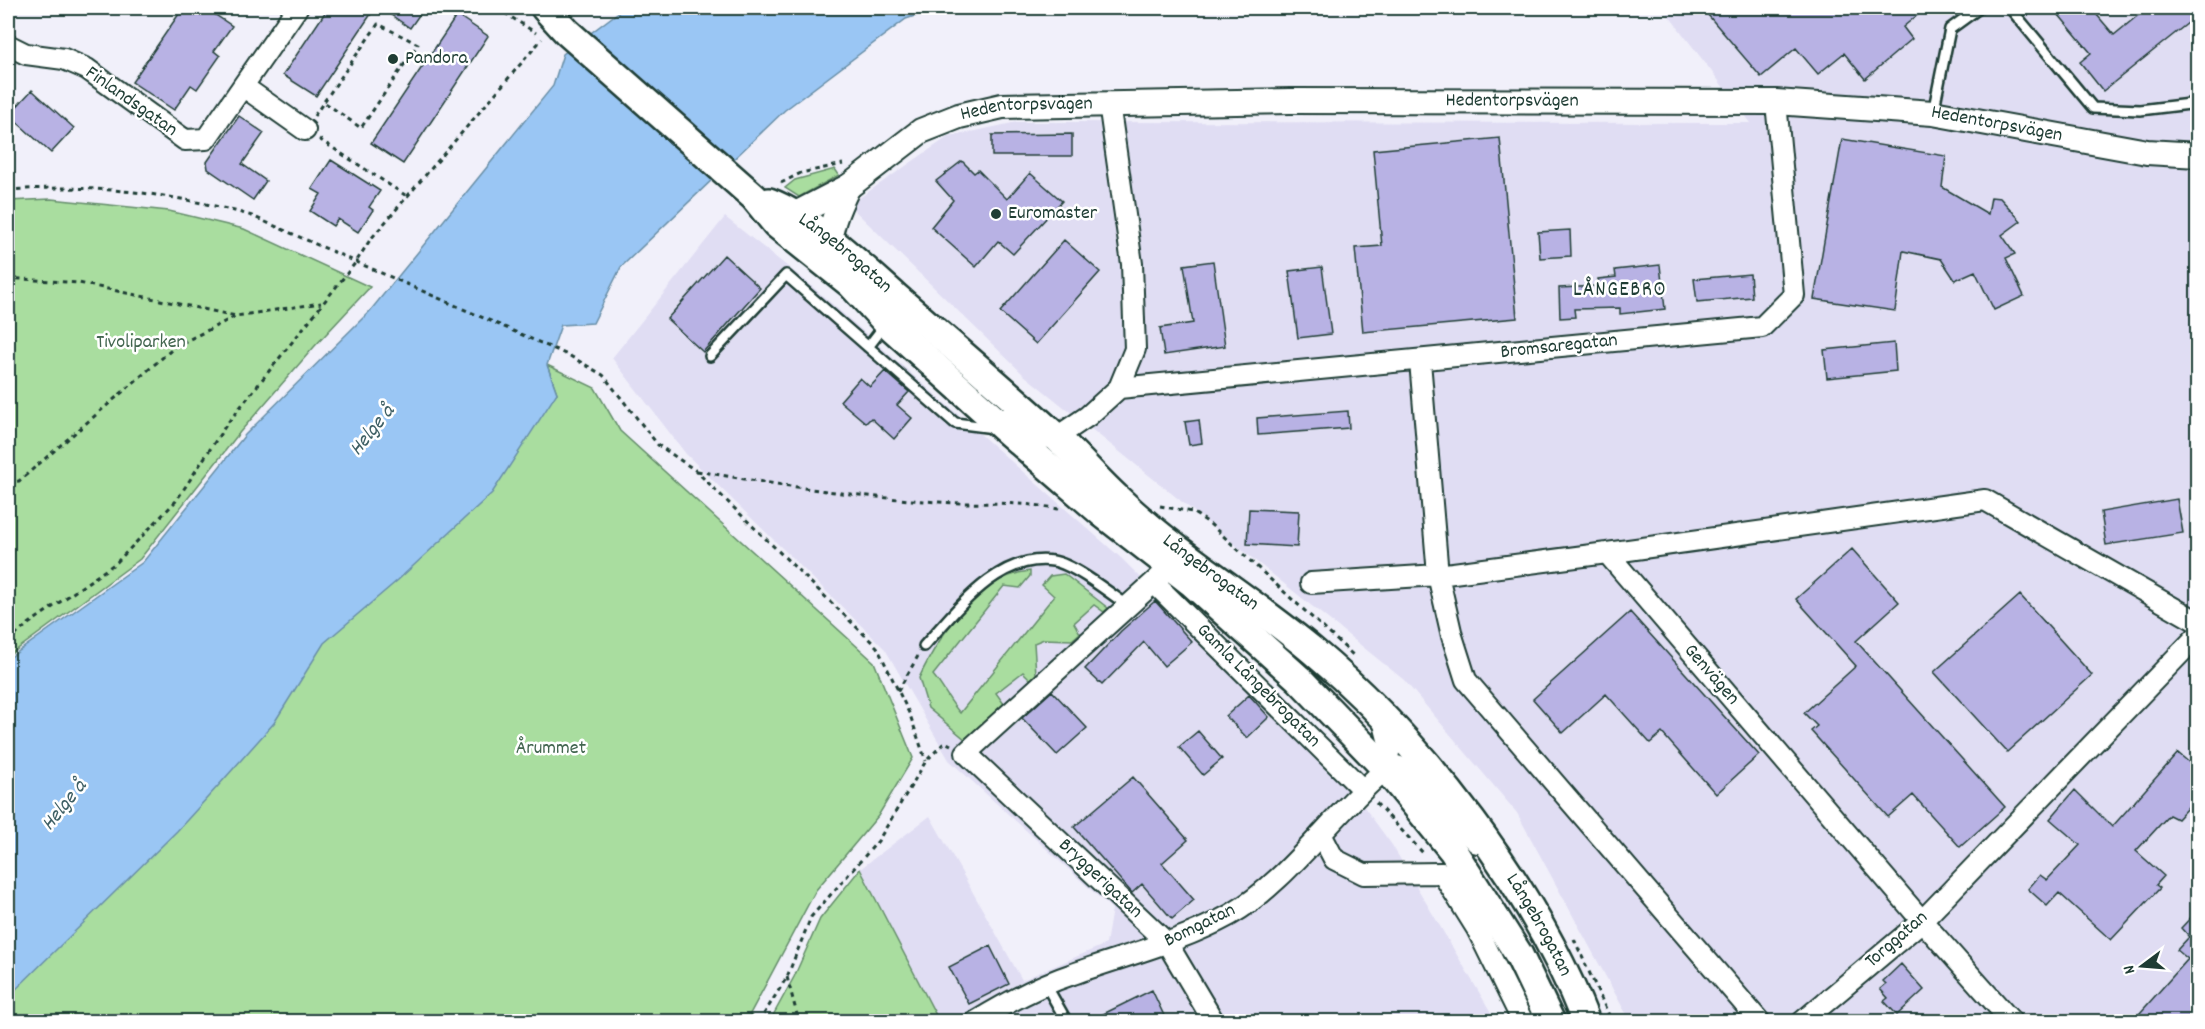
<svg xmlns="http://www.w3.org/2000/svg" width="2205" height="1029" viewBox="0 0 2205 1029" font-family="Dekko,sans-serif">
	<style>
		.built { fill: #e0ddf3 }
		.green { fill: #a9dd9f; stroke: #648d6a; stroke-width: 1.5 }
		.water { fill: #9ac6f4; stroke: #698fa7; stroke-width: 1.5 }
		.building { fill: #b8b2e4; stroke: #1f3d34; stroke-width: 1.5 }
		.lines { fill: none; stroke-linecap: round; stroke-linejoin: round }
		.service-casing { stroke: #1f3d34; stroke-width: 14 }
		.minor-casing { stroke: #1f3d34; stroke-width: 24 }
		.tertiary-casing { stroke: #1f3d34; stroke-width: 28 }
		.secondary-casing { stroke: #1f3d34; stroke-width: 32 }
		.path { stroke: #1f3d34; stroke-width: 3; stroke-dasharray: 4.5 4.5; stroke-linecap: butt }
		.service { stroke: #fff; stroke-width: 9 }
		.minor { stroke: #fff; stroke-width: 20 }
		.tertiary { stroke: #fff; stroke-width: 24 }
		.secondary { stroke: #fff; stroke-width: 27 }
		.poi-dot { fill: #1f3d34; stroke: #fff; stroke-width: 2 }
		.labels { text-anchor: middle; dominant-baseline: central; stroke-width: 5; stroke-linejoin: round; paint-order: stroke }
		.poi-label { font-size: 20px; fill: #1f3d34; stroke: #fff; text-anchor: start }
		.street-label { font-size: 20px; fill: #1f3d34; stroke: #fff }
		.park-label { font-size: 20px; fill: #42654f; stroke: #fff }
		.neighbourhood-label { font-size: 21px; letter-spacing: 1.5px; fill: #1f3d34; stroke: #fff }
		.water-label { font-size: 21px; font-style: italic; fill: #3e5f64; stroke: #fff }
	</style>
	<rect width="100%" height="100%" fill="#f1f0fa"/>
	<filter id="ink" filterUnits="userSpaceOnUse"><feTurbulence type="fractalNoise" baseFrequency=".0167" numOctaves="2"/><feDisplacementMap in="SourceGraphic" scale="12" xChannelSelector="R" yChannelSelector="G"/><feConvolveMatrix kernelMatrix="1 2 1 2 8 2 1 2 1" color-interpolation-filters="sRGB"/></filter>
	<g filter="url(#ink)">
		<path class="built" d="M1663,8H2197V1021H1630L1517,813L1404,680L1024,375L849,205L948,137L1017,122L1751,123Z
			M725,217L807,282L1120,557L1345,781L1392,845L1496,1021H939L860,869L930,816L1022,980L1106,944L1112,909L949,760L885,649L686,454L612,358Z"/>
		<path class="green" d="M835,169L839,175L799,197L785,188L795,180Z
			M51,199L169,211L244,229L370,287L314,347L240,432L140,559L8,656V201Z
			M547,365L595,388L620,431L874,662L913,758L878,816L816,890L750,1014L756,1021H8V882L557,393Z
			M1030,571V576L1020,588L1004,586L933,675C944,688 949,701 960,713L1054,596L1042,585L1050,576L1064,574L1108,608L1104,612L1094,605L1074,623L1080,633L1072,640L1044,639L1034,643L1036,674L1031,680L1023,672L996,693L1004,704L966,740L928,708L919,678C940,634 978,576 1030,571Z
			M860,869L939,1021H770L794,977L820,919Z"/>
		<path class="water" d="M624,8H938L906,19L785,110L621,267L593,323L561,325L547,365L557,393L492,493L398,580L324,643L274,723L218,786L177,831L8,997V659L143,562L245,435L370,311L553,86L563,54Z"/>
		<path class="building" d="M183,8H205L232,26L214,51L220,56L197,89L191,85L174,110L132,82Z
			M328,8H375L316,96L283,75Z
			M381,8H424L410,28Z
			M1702,8H1926L1903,27L1912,39L1865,79L1844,53L1818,74L1796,48L1761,77Z
			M2053,8H2091L2114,35L2147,8H2198V15L2103,91L2080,62L2091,53Z
			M457,15L488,36L403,164L371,143Z
			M32,90L74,128L51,153L9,115Z
			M239,116L264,133L242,164L266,181L253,200L208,169L207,162Z
			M1072,134V156H992V135Z
			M1500,138L1517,318L1363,332L1355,248L1382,246L1373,150Z
			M1842,139L1946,156L1942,187L1988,214L1991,197L2000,198L2021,221L2002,235L2015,254L2006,258L2024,296L1994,310L1975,271L1955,280L1941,259L1903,251L1895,311L1814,299Z
			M331,160L380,191L369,207L373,210L358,232L338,219L333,226L310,211L321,194L312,189Z
			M962,161L974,173L978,170L1007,199L1030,173L1062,201L1013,254L998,241L976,267L931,227L953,200L936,181Z
			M1570,230L1571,256L1540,258L1538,232Z
			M1064,240L1100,272L1036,344L1000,312Z
			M724,255L760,288L703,352L667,319Z
			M1213,261L1225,346L1164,355L1160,328L1193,323L1184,265Z
			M1660,265L1665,309L1620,314V308L1574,309L1575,317L1560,318L1559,288L1599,286L1598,279L1616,277L1615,270Z
			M1322,267L1331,334L1298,338L1289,271Z
			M1750,274L1752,297L1697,302L1694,279Z
			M1894,343L1896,371L1827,378L1824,350Z
			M885,371L909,392L897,405L912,418L894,439L871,418L866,423L840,401L860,378L870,387Z
			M1348,411L1349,428L1258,435L1257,418Z
			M1199,420L1202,443L1189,445L1185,422Z
			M2177,499L2183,533L2106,545L2101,512Z
			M1249,509L1299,511L1297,547L1247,544Z
			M1852,549L1899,602L1856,641L2005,807L1960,847L1913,795L1888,817L1811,731L1817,726L1804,713L1856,666L1796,599Z
			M2020,595L2092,675L2007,752L1934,672Z
			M1155,601L1192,642L1164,666L1144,642L1102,685L1085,669L1121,631Z
			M1630,612L1759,755L1716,794L1662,733L1650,743L1606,694L1563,733L1533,699Z
			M1052,691L1087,728L1057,755L1022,718Z
			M1249,695L1269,717L1247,738L1226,716Z
			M1198,731L1222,759L1203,775L1179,747Z
			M2178,753L2198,770V796L2177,819L2169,815L2136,851L2164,876L2156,885L2160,888L2111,940L2059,893L2047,906L2028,889L2040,875L2047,880L2080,845L2050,819L2075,790L2112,827Z
			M1133,777L1188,840L1162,863L1194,900L1172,919L1142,884L1132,893L1074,827Z
			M2198,910V1022H2132L2188,959L2177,950L2189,937L2181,928Z
			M990,946L1009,984L969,1004L949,967Z
			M1901,964L1924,990L1897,1015L1884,1001L1888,998L1880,989L1886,984L1883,981Z
			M1152,990L1167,1022H1087Z"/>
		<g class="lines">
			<defs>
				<path id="service" d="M2010,8L2093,108L2140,110L2198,103
					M1933,113L1950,29L1979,8
					M868,347L885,325
					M710,356L786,275L955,423L994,428
					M924,646C956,611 998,553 1053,561C1073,564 1110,593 1128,606
					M1046,985L1067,1022"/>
				<path id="minor" d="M8,45L26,54L64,59L87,69L185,140L206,139L297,8
					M244,87L305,130
					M1420,361L1438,575L1452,636L1466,680L1760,1022
					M1119,388L1762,327L1794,295L1776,102
					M1010,416L1041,438L1057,437L1088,416L1119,388L1135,349L1132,264L1109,103
					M1607,553L1985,500L2198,622
					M1172,566L966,753L1167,943L1214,1022
					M1154,583L1362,789
					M1311,583L1438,575L1607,553L1922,921L2012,1022
					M1383,720L1390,747L1386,769L1397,766L1405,769L1477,843
					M1321,834L1334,859L1364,874L1442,873L1477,929L1523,1022
					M975,1022C1006,1003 1039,985 1073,974C1126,955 1181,942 1230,915C1287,883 1335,811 1386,769
					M1802,1022L1922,921L2198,635"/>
				<g id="tertiary">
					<path id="s1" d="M794,215L848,187L921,131L959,116L1002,106L1290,101L1776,102L1933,113L2147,152L2198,155"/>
					<path d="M828,255C829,229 836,211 848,187"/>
				</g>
				<g id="secondary">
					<path d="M545,8L567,32L754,197L776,224L851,284L887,323L1005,429L1102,513L1191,582L1298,678L1386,769L1453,851L1519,955L1551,1022"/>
					<path id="s2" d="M769,202C811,218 861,266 896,297C949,343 1003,389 1055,436C1077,456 1096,479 1118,499C1177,555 1249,598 1313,651C1424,744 1533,886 1586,1022"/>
				</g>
			</defs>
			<use href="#service" class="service-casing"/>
			<use href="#minor" class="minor-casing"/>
			<use href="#tertiary" class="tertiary-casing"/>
			<use href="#secondary" class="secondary-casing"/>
			<path class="path" d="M497,8L536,33
				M314,116L378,24L418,44L361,128L324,102
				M319,139L408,197
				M781,183L801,173L843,164
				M8,190C90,184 172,192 252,216L570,356L603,375L658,445L695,470L877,647L910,715L926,761
				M8,278L79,283L236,316L321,303
				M697,471C778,485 857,497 939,502C980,505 1022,500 1063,510
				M8,482L19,481L176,346L236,316
				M1160,506L1192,512L1209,523L1353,655
				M8,642L27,625L117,562L176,501L226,425L356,262L370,240L542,39
				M898,691L918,656
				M1376,803L1425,855
				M1574,939L1612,1022
				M787,977L799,1022
				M759,1022L787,977L811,917L878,841L926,761L945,742L951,745"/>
			<use href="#service" class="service"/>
			<use href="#minor" class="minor"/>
			<use href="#tertiary" class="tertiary"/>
			<use href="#secondary" class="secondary"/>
		</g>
	</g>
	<g class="poi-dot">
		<circle cx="393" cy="59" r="6"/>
		<circle cx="996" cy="214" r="6"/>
	</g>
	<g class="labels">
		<g class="poi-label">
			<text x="405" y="59">Pandora</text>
			<text x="1008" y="214">Euromaster</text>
		</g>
		<g class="street-label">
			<text stroke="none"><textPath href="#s1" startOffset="748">Hedentorpsvägen</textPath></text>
			<text transform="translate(131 102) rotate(35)">Finlandsgatan</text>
			<text stroke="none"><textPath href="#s1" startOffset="262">Hedentorpsvägen</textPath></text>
			<text stroke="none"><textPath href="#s1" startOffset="1234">Hedentorpsvägen</textPath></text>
			<text stroke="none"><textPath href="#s2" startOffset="92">Långebrogatan</textPath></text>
			<text transform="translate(1559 347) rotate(-6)">Bromsaregatan</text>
			<text stroke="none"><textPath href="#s2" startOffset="578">Långebrogatan</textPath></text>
			<text transform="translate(1711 675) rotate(49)">Genvägen</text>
			<text transform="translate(1258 686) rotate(45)">Gamla Långebrogatan</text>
			<text transform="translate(1100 879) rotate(43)">Bryggerigatan</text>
			<text transform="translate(1200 926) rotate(-26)">Bomgatan</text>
			<text stroke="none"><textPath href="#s2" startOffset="1064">Långebrogatan</textPath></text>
			<text transform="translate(1897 940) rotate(-41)">Torggatan</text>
		</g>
		<g class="park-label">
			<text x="141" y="343">Tivoliparken</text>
			<text x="551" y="749">Årummet</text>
		</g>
		<g class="neighbourhood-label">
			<text x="1620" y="291">LÅNGEBRO</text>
		</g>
		<g class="water-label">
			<text transform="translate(373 431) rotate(-51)">Helge å</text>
			<text transform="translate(65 806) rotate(-51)">Helge å</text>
		</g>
	</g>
	<rect width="2205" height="1029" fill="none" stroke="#fff" stroke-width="30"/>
	<rect x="15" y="15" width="2175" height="999" fill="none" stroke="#1f3d34" stroke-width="2" filter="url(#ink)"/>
	<g transform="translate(2142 966) rotate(254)" stroke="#ffffff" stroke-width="4.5" paint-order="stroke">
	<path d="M0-4.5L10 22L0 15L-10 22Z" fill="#1f3d34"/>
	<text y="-9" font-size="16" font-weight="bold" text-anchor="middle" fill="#1f3d34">N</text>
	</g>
</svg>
